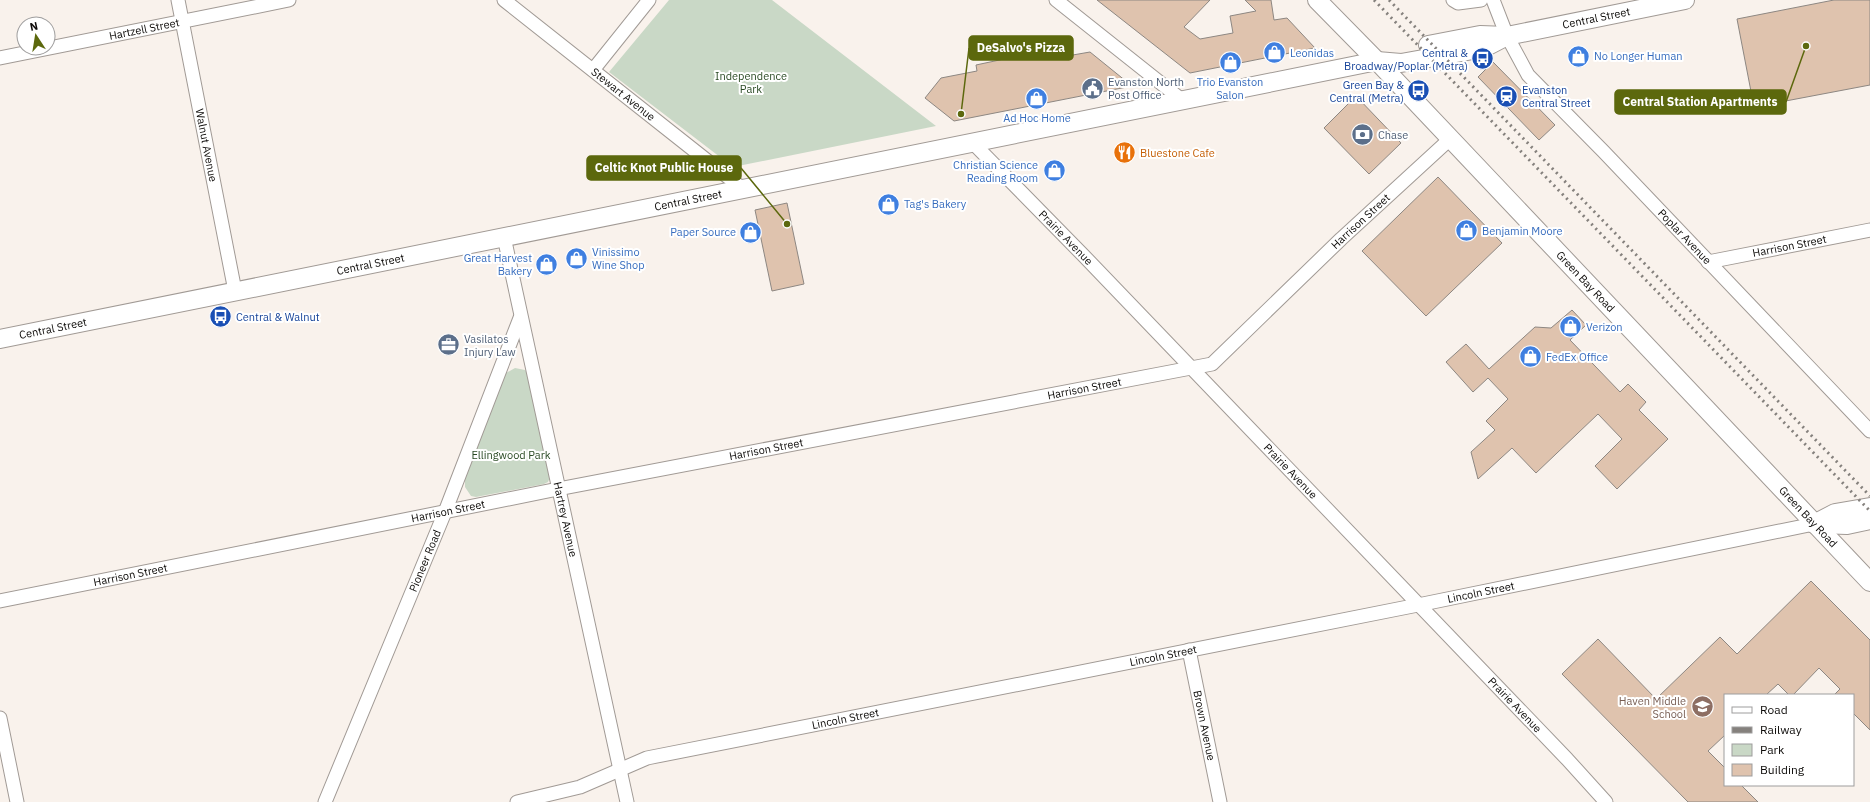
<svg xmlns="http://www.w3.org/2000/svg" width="1870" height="802" viewBox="0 0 1870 802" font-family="'IBM Plex Sans',sans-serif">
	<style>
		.green { fill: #c9d8c6 }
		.building { fill: #dfc3ae; stroke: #8d8782 }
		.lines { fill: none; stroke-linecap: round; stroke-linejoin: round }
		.street-casing { stroke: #a19a95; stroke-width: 15 }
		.secondary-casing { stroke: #a19a95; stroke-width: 20 }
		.street { stroke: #fff; stroke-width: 13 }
		.secondary { stroke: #fff; stroke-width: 18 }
		.rail { stroke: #85817d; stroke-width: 3; stroke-dasharray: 2 4; stroke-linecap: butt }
		.labels { text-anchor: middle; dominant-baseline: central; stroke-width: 4; stroke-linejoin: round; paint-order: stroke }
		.street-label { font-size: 11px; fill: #0d0b09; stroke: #fff }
		.shop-label { font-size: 11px; fill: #366cbe; stroke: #fff; text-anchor: start }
		.transit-label { font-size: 11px; fill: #164399; stroke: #fff; text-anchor: end }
		.park-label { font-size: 11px; fill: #2a4a24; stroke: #fff }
		.service-label { font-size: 11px; fill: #4e5e75; stroke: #fff; text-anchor: start }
		.food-label { font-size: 11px; fill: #c56008; stroke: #fff; text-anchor: start }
		.education-label { font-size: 11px; fill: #785e54; stroke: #fff; text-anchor: end }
		.leader { fill: none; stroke: #5c680d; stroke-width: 1.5 }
		.callout-dot { fill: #5c680d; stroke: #fff; stroke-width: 1.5 }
		.callout { fill: #5c680d; stroke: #5c680d; stroke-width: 1.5 }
		.callout-label { font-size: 12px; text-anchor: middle; font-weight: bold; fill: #fff }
	</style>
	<rect width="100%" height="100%" fill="#f9f2ec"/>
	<path class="green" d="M669,0H772L936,126L733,167L609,72Z
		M515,368L525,370L528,374L551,475L548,482L544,484L476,497L471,496L465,487V479L506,373Z"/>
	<path class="building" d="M1097,0H1210L1184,27L1200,39L1233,33L1230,16L1256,11L1245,0H1271L1274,20L1287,18L1315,48L1190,73Z
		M1834,0H1870V85L1754,107L1737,19Z
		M1065,46L1067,56L1090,52L1132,86L954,121L925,98L941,78L977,71L976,65Z
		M1493,62L1555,125L1539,140L1478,77Z
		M1356,96L1401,143L1369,174L1324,128Z
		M1438,177L1502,243L1426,316L1362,251Z
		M787,203L804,284L772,291L755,210Z
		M1572,310L1586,325L1570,340L1620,392L1628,384L1646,402L1639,410L1668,439L1617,489L1595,466L1622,439L1598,414L1536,473L1512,448L1478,479L1471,452L1495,430L1486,421L1508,399L1488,378L1473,392L1446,362L1466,344L1489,369L1535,327L1551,328Z
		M1811,581L1870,640V730L1853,713V695H1834L1840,689L1819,668L1793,695H1789L1778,684L1766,695H1725V735L1708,751L1725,768V785H1741L1758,802H1688L1562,674L1598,639L1656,699L1720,637L1737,654Z"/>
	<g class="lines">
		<defs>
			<g id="street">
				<path id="s1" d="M178,0L235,291"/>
				<path id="s2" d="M504,0L743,189"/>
				<path d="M1056,0L1182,100"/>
				<path d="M1453,0L1458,3L1481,0"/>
				<path id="s3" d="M1493,0L1507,36L1528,75L1603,151L1870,431"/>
				<path id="s4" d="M0,58L289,0"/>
				<path d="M593,70L649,0"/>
				<path id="s5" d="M972,142L1083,255L1567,759L1606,802"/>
				<path id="s6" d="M504,237L627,802"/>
				<path id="s7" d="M1708,262L1870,230"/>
				<path id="s8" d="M0,601L558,489L1212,364L1341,239L1450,139"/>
				<path id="s9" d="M1189,650L1220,802"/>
				<path d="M0,718L17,802"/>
				<path id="s10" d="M325,802L445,512L520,318"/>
				<path id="s11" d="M517,802L580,787L647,758L1418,605L1814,524"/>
			</g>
			<g id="secondary">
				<path id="s12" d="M1317,0L1377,61L1870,582"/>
				<path id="s13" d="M1428,45L1480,35L1507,36L1685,0"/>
				<path id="s14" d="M0,339L1377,61L1401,63L1484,48L1507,36"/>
				<path d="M1814,524L1835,513L1870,507"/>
				<path d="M1819,524L1847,525L1870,520"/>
			</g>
		</defs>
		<use href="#street" class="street-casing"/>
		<use href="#secondary" class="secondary-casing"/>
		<use href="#street" class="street"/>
		<use href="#secondary" class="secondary"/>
		<path class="rail" d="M1374,0L1870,511
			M1389,0L1870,496"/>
	</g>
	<defs>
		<symbol id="shop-disc" viewBox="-11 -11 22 22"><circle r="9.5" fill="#3f7fe0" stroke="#fff"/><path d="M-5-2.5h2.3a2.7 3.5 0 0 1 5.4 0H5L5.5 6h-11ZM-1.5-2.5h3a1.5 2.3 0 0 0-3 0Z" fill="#fff"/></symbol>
		<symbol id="bus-disc" viewBox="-11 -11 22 22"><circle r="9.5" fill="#1a4fb4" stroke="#fff"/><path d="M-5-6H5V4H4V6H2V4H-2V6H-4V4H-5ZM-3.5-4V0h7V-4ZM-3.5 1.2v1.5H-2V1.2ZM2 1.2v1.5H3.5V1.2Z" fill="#fff"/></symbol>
		<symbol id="civic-disc" viewBox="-11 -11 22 22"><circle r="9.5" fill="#5c6f8a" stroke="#fff"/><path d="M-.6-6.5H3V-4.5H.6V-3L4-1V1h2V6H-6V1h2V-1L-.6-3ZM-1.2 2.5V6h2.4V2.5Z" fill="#fff"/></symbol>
		<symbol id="station-disc" viewBox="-11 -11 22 22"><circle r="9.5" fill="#1a4fb4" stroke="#fff"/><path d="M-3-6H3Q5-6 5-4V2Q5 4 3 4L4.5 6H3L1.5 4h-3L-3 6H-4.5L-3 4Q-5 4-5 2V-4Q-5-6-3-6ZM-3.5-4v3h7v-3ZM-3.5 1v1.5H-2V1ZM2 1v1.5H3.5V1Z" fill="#fff"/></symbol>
		<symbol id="bank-disc" viewBox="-11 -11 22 22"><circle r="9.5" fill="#5c6f8a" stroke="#fff"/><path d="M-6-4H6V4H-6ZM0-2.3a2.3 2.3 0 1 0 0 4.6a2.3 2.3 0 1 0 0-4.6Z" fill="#fff"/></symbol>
		<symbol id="restaurant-disc" viewBox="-11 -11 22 22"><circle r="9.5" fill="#e8710a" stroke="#fff"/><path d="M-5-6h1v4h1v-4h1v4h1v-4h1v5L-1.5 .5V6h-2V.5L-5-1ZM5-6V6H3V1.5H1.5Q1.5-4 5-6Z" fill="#fff"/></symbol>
		<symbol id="office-disc" viewBox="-11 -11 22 22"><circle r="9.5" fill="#5c6f8a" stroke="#fff"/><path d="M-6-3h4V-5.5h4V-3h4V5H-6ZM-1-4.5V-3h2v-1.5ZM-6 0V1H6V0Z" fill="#fff"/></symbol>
		<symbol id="school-disc" viewBox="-11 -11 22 22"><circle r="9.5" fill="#8d6e63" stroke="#fff"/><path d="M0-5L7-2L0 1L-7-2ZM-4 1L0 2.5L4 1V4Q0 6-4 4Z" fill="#fff"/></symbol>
	</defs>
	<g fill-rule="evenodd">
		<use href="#shop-disc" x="1262" y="40" width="25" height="25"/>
		<use href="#shop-disc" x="1566" y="44" width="25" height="25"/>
		<use href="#bus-disc" x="1470" y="46" width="25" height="25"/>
		<use href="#shop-disc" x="1218" y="50" width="25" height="25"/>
		<use href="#civic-disc" x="1080" y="76" width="25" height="25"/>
		<use href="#bus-disc" x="1406" y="78" width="25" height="25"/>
		<use href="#station-disc" x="1494" y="84" width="25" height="25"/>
		<use href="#shop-disc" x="1024" y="86" width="25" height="25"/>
		<use href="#bank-disc" x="1350" y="122" width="25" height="25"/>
		<use href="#restaurant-disc" x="1112" y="140" width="25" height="25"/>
		<use href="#shop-disc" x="1042" y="158" width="25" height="25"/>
		<use href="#shop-disc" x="876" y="192" width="25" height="25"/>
		<use href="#shop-disc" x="1454" y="218" width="25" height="25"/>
		<use href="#shop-disc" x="738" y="220" width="25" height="25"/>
		<use href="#shop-disc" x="564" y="246" width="25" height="25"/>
		<use href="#shop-disc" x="534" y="252" width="25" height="25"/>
		<use href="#bus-disc" x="208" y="304" width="25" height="25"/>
		<use href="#shop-disc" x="1558" y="314" width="25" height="25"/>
		<use href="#office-disc" x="436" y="332" width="25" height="25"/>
		<use href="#shop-disc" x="1518" y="344" width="25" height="25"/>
		<use href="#school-disc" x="1690" y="694" width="25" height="25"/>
	</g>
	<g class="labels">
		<g class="street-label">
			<text stroke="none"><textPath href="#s13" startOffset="171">Central Street</textPath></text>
			<text stroke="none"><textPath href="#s4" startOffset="147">Hartzell Street</textPath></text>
			<text stroke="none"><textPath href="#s2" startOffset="152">Stewart Avenue</textPath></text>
			<text stroke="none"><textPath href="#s1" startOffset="148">Walnut Avenue</textPath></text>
			<text stroke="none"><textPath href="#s14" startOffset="702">Central Street</textPath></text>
			<text stroke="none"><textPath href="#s8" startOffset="1441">Harrison Street</textPath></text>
			<text stroke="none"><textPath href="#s3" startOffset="308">Poplar Avenue</textPath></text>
			<text stroke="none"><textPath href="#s5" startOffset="134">Prairie Avenue</textPath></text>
			<text stroke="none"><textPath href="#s7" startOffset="83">Harrison Street</textPath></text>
			<text stroke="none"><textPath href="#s14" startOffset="378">Central Street</textPath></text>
			<text stroke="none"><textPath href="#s12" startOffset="389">Green Bay Road</textPath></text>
			<text stroke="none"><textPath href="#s14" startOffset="54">Central Street</textPath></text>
			<text stroke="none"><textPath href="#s8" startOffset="1105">Harrison Street</textPath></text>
			<text stroke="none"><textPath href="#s8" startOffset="781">Harrison Street</textPath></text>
			<text stroke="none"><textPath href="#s5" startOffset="458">Prairie Avenue</textPath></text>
			<text stroke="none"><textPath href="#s8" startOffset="457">Harrison Street</textPath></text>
			<text stroke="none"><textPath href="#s12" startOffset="713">Green Bay Road</textPath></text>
			<text stroke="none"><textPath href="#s6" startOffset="289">Hartrey Avenue</textPath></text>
			<text stroke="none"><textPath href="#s10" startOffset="261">Pioneer Road</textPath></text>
			<text stroke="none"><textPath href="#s8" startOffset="133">Harrison Street</textPath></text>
			<text stroke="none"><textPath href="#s11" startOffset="988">Lincoln Street</textPath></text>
			<text stroke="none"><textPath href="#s11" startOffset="664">Lincoln Street</textPath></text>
			<text stroke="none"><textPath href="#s5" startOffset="782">Prairie Avenue</textPath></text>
			<text stroke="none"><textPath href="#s11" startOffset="340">Lincoln Street</textPath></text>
			<text stroke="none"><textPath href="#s9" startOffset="77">Brown Avenue</textPath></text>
		</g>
		<g class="shop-label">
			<text x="1290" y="53">Leonidas</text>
			<text x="1594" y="56">No Longer Human</text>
			<text x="1230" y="82" text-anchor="middle">Trio Evanston<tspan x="1230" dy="13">Salon</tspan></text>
			<text x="1037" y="118" text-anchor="middle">Ad Hoc Home</text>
			<text x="1038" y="165" text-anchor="end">Christian Science<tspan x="1038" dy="13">Reading Room</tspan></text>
			<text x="904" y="204">Tag's Bakery</text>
			<text x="1482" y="231">Benjamin Moore</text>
			<text x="736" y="232" text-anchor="end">Paper Source</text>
			<text x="592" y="252">Vinissimo<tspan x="592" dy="13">Wine Shop</tspan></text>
			<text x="532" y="258" text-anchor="end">Great Harvest<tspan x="532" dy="13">Bakery</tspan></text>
			<text x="1586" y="327">Verizon</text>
			<text x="1546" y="357">FedEx Office</text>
		</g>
		<g class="transit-label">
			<text x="1468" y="53">Central &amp;<tspan x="1468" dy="13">Broadway/Poplar (Metra)</tspan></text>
			<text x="1404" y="85">Green Bay &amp;<tspan x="1404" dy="13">Central (Metra)</tspan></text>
			<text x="1522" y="90" text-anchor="start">Evanston<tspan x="1522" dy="13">Central Street</tspan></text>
			<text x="236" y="317" text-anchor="start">Central &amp; Walnut</text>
		</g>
		<g class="park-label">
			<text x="751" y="76">Independence<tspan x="751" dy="13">Park</tspan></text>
			<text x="511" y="455">Ellingwood Park</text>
		</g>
		<g class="service-label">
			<text x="1108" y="82">Evanston North<tspan x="1108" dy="13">Post Office</tspan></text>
			<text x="1378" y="135">Chase</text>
			<text x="464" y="339">Vasilatos<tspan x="464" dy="13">Injury Law</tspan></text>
		</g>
		<g class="food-label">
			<text x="1140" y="153">Bluestone Cafe</text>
		</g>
		<g class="education-label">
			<text x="1686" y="701">Haven Middle<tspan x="1686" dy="13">School</tspan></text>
		</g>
	</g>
	<path class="leader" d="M961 114L969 48M1806 46L1786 102M787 224L741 168"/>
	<g class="callout-dot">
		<circle cx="961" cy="114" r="4"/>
		<circle cx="1806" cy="46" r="4"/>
		<circle cx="787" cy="224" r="4"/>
	</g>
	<g class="callout">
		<rect x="969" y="36" width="104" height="24" rx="4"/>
		<rect x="1615" y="90" width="171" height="24" rx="4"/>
		<rect x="587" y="156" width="154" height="24" rx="4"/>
	</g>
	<g class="callout-label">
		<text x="1021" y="52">DeSalvo's Pizza</text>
		<text x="1700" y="106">Central Station Apartments</text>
		<text x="664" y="172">Celtic Knot Public House</text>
	</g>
	<rect x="1724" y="694" width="130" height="92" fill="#ffffff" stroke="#9e9d9d"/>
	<rect x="1732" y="707" width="20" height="6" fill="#ffffff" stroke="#9e9d9d"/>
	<text x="1760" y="714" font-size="12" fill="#0d0b09">Road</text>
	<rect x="1732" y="727" width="20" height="6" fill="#85817d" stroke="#9e9d9d"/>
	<text x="1760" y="734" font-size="12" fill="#0d0b09">Railway</text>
	<rect x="1732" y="744" width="20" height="12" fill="#c9d8c6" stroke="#9e9d9d"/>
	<text x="1760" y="754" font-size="12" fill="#0d0b09">Park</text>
	<rect x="1732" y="764" width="20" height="12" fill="#dfc3ae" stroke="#9e9d9d"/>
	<text x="1760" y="774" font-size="12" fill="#0d0b09">Building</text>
	<g transform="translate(36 36) rotate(348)"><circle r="19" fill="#ffffff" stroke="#9e9d9d"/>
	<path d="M0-3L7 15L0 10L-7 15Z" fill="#5c680d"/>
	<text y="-6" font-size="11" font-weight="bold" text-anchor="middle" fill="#0d0b09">N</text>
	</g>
</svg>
